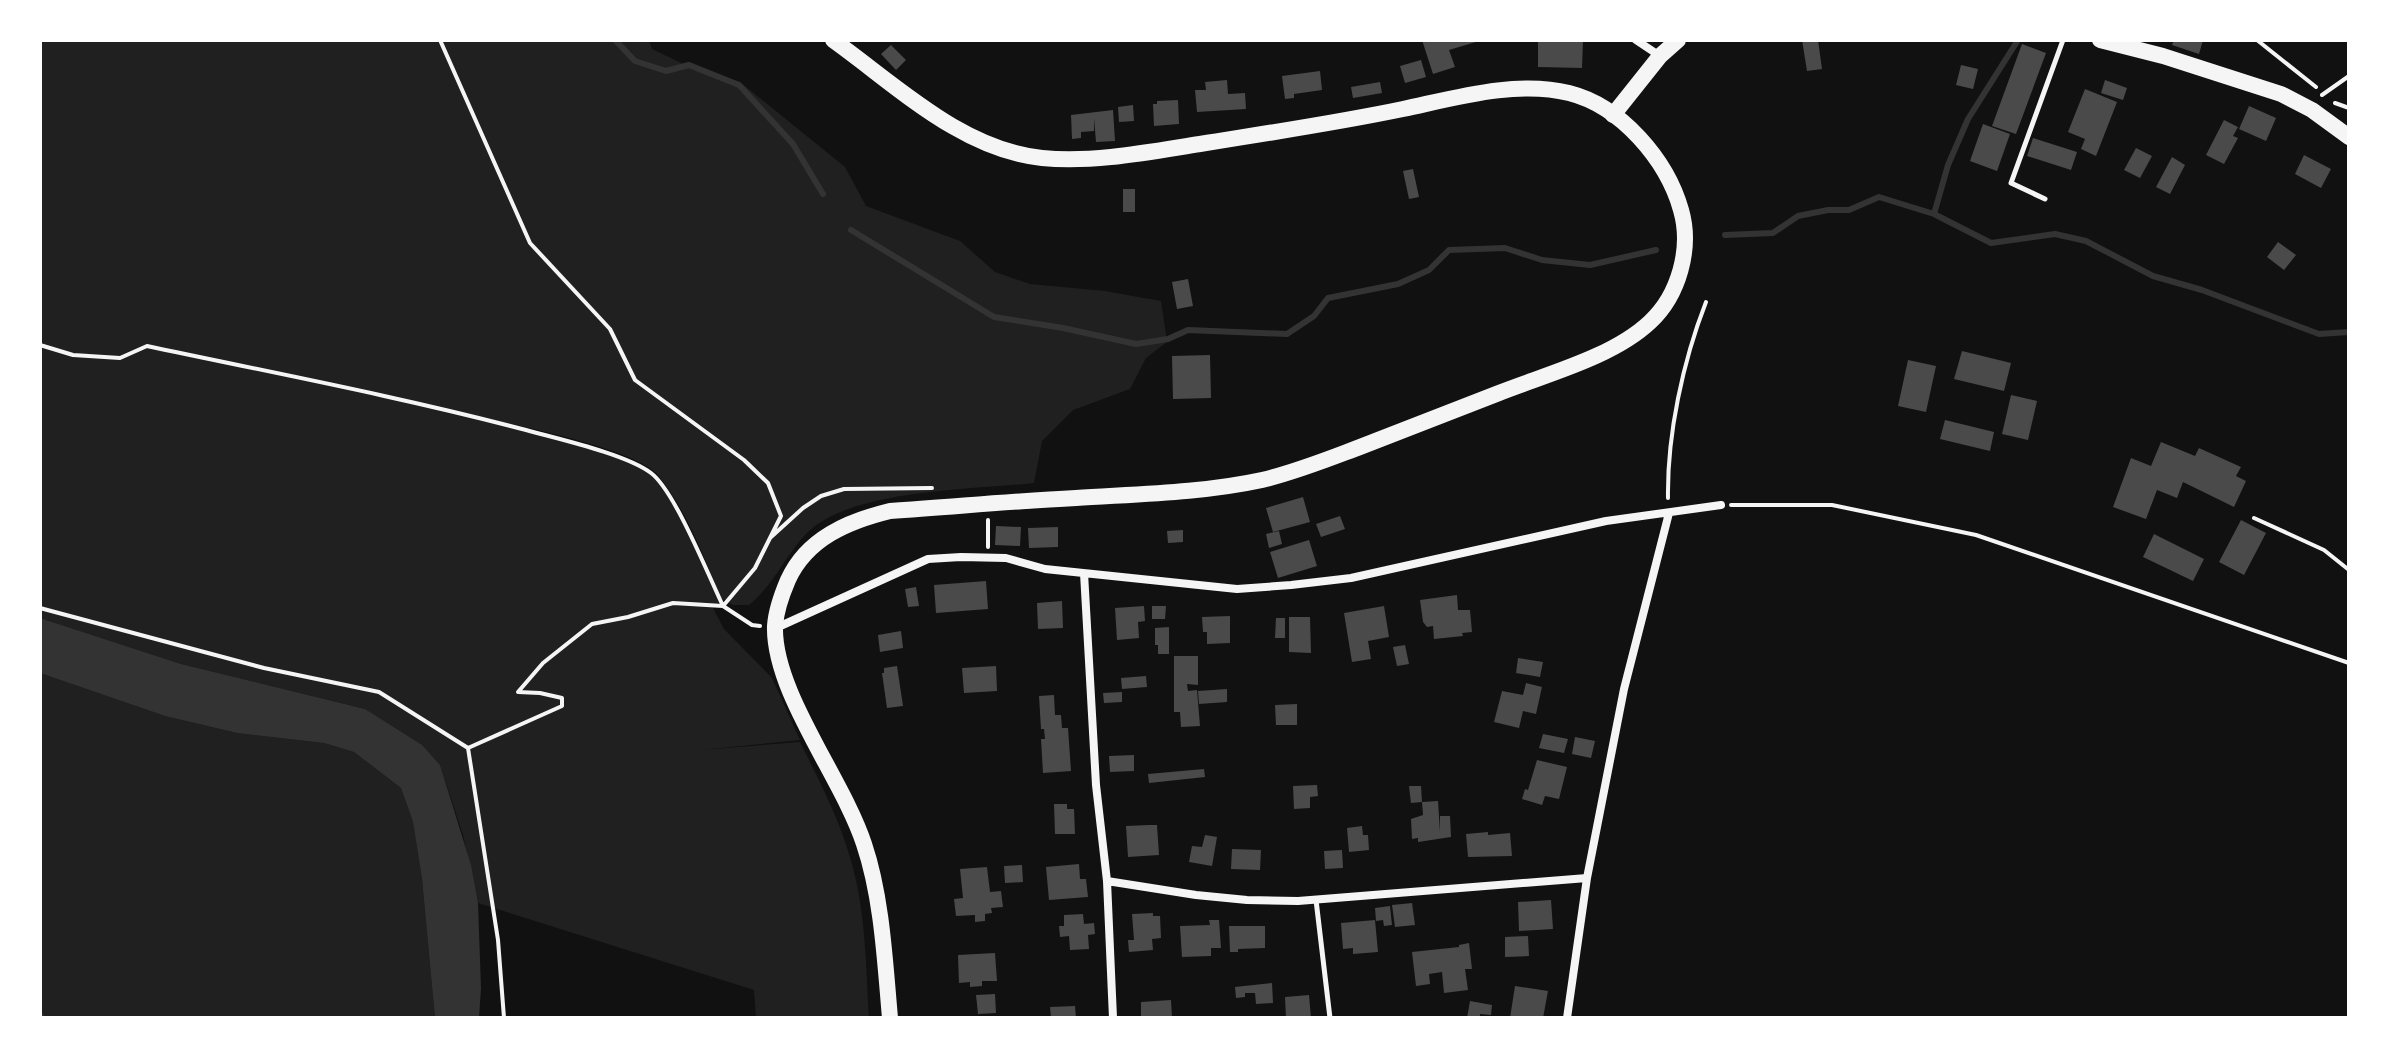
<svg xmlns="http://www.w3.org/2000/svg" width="2389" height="1058" viewBox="0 0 2389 1058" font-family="'Fira Sans',sans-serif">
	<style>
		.green { fill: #202020; fill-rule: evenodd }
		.water { fill: #333 }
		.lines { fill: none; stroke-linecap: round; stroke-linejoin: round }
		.stream { stroke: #333; stroke-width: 6 }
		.building { fill: #4a4a4a }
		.path { stroke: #f5f5f5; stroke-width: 4 }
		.service { stroke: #f5f5f5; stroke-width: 5 }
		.minor { stroke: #f5f5f5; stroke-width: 8 }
		.secondary { stroke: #f5f5f5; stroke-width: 16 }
		.primary { stroke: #f5f5f5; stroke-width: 16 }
	</style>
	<rect width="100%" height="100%" fill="#111"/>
	<path class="green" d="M40,40H649L652,49L698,71L740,82L845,167L866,206L960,241L995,272L1030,284L1105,291L1161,301L1167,342L1146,358L1130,389L1073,410L1042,441L1034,483C972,490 849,489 806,534C784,557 774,585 749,605H733L722,599L713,608L724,629L772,678L800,740L701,750L800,742C821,784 843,826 854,872C866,919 866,970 869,1018H756L754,990L478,903L463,835L440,765L365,709L181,664L40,618ZM489,419C525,427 634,449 657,474C684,506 701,550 717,588L677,509L653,474L627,461L566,441Z
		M40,673L165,716L237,733L324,743L354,752L401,788L413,822L422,879L435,1018H40Z"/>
	<path class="water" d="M40,618L181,664L365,709L422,745L440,765L471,865L478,903L481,988L479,1018H435L422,879L413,822L401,788L354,752L324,743L237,733L165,716L40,673Z"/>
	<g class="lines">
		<path class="stream" d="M615,40L635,61L666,71L689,65L739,85L793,144L823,194
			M1934,214L1948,165L1968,119L2018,40
			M851,230L994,317L1063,328L1136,344L1168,339L1188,330L1287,334L1314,316L1328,298L1398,284L1429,270L1449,250L1505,248L1542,260L1590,265L1656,250
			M1725,235L1773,233L1798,216L1828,210H1849L1879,197L1934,214L1991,243L2055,234L2086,241L2153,276L2202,290L2319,334L2349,332
			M40,1015L42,1018"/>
	</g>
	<path class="building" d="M1422,40H1478L1479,41L1449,50L1455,67L1433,74Z
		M1538,40H1583L1582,68L1538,67Z
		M1802,40H1818L1822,69L1807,71Z
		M2174,40H2203L2199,54L2172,45Z
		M2022,44L2046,53L2016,134L1992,126Z
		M891,45L906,60L896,70L881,54Z
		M1421,60L1426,77L1405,83L1400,66Z
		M1961,65L1978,69L1973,89L1956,85Z
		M1320,71L1322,90L1294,94V98L1285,99L1282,76Z
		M1227,80L1228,94L1245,93L1246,109L1197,112L1195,90H1206L1205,82Z
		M2105,80L2127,88L2123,100L2101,93Z
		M1380,82L1382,93L1353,98L1351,87Z
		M2085,89L2117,102L2096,156L2081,149L2085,139L2068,132Z
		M1178,100L1179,124L1154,126L1153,104H1157V101Z
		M1133,105L1134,121L1119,122L1118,107Z
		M2249,106L2276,118L2266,141L2239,129Z
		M1113,110L1115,141L1096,142L1094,118V131L1081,132V138L1072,139L1071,115Z
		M2224,120L2238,127L2233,136L2238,138L2224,164L2206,155Z
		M1983,124L2010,134L1997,171L1970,161Z
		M2033,138L2077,152L2071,170L2027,156Z
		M2136,148L2152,156L2140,178L2124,170Z
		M2304,155L2331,169L2321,188L2295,174Z
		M2172,157L2185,165L2170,194L2156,187Z
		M1413,169L1419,197L1409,199L1403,171Z
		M1123,189H1135V212H1123Z
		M2278,242L2296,255L2284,270L2267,257Z
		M1188,279L1193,306L1177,309L1172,282Z
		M1962,351L2011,363L2004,391L1954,379Z
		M1210,355L1211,398L1173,399L1172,356Z
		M1908,360L1936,366L1926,412L1898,406Z
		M2011,395L2037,401L2028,440L2002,434Z
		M1945,420L1994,432L1990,451L1940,439Z
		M2161,442L2195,456L2199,448L2241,467L2236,476L2246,481L2234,507L2183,482L2177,498L2157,490L2146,519L2113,507L2131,458L2151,466Z
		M1303,497L1310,522L1273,532L1266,508Z
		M1340,516L1345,529L1321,537L1316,524Z
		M2241,520L2266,533L2244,575L2219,562Z
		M996,526L1021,527L1020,546L995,545Z
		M1058,527V547L1029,548L1028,528Z
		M1183,530V542L1168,543L1167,531Z
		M1279,531L1282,544L1269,548L1266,534Z
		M2154,534L2204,559L2193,581L2143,557Z
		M1309,540L1317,566L1278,578L1270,552Z
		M986,581L988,609L936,613L934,585Z
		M916,587L919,606L908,607L905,589Z
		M1457,595L1458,610H1470L1472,632L1462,633L1463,636L1434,639L1433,626L1427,627L1423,622L1420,600Z
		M1062,601L1063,628L1038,629L1037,603Z
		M1144,606L1145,621L1138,622L1139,638L1117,640L1115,608Z
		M1152,606H1166L1165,619H1152Z
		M1384,606L1389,637L1368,641L1371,659L1352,662L1344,613Z
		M1230,616V643L1207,644V632H1203L1202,617Z
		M1289,617H1310L1311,653L1289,652Z
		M1276,618H1285V638H1275Z
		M1169,627V654H1158V645H1155V628Z
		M901,631L903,648L880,652L878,635Z
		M1405,645L1409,664L1397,666L1393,647Z
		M1174,656H1198V685L1187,684L1188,691L1197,690L1200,726L1181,727L1180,712H1174Z
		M1518,658L1543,662L1540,677L1516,673Z
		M897,666L903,706L887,708L882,673H884V668Z
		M996,666L997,691L964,693L962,668Z
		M1146,676L1147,687L1122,689L1121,678Z
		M1526,683L1542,687L1536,714L1523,711L1519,728L1494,722L1502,691L1523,695Z
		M1227,689V702L1199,704L1198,691Z
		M1122,692V702L1104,703L1103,693Z
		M1054,695L1055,715H1061L1062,728H1068L1071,771L1043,773L1041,739H1045L1044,729H1041L1039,696Z
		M1297,704V725H1276L1275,705Z
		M1543,734L1568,739L1564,753L1539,748Z
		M1575,737L1595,741L1591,758L1572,754Z
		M1134,755V771L1110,772L1109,756Z
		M1537,760L1567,767L1559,799L1545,796L1542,805L1522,799L1525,789L1528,790Z
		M1204,769L1205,777L1149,783L1148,774Z
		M1317,785L1318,796L1310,797V808L1294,809L1293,786Z
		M1409,786H1421L1422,802L1411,803Z
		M1438,801L1440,832V816H1450L1451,837L1418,842V838L1412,839L1411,819L1423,815L1422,802Z
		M1054,804H1067V809H1074L1075,834H1055Z
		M1149,825H1157L1159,855L1128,857L1126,826Z
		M1362,826L1363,835H1368L1369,850L1349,852L1347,828Z
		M1488,832V835L1510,833L1512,856L1468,857L1466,834Z
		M1205,835L1217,837L1212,866L1189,862L1192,846L1202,847Z
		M1232,849L1261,850L1260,870L1231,869Z
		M1342,850L1343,868L1325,869L1324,851Z
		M1079,864L1080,879H1086L1088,897L1049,900L1046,867Z
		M1022,865L1023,882L1005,883L1004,866Z
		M987,867L990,892L1001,891L1003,907L991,908L992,913L985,914V921L975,922V915L956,916L954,899L963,898L960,869Z
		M1551,900L1553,929L1519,931L1518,902Z
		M1412,903L1415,925L1395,927L1392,905Z
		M1390,906L1392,925L1384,926L1383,920L1376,921L1375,908Z
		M1153,913V916H1160L1161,938L1152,939L1153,950L1129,952L1128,940H1134L1132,914Z
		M1083,914L1084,924L1094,923L1095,934L1088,935L1089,949L1070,950L1069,936L1060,937L1059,926H1064V915Z
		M1209,920H1219L1221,948H1211V956L1182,957L1180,926L1210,925Z
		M1375,920L1378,952L1353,954V948L1343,949L1341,923Z
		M1229,926H1265V948L1238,949V952H1230Z
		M1528,936L1529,956L1505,957V937Z
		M1469,943L1472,969H1465L1468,990L1444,993L1442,972L1429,974L1430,984L1416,986L1412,952L1459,947V945Z
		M995,953L997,981H982V986L970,987V982L959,983L958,955Z
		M1272,983L1273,1003L1256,1004L1255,993H1245V997L1236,998L1235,987Z
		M1515,986L1548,991L1543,1018H1510Z
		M995,994L996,1013L978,1014L976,995Z
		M1309,995L1311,1018H1286L1285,997Z
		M1171,1000L1172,1018H1141V1002Z
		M1470,1001L1492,1005L1491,1015L1480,1014V1018H1467Z
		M1075,1006L1076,1018H1051L1050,1007Z"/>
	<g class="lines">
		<path class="path" d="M440,40L530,243L610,329L635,380L744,460L768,483L781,516L770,538
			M2257,40L2316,87
			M2322,95L2349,76
			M2335,103L2349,108
			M40,345L73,355L120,358L147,346C274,373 401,397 526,430C558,439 626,454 651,473C675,491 709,577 723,606
			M1668,498C1667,435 1683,361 1706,302
			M1731,505H1832L1976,535L2349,663
			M2254,518L2324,550L2349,570
			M988,547V520
			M723,606L755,568L770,538L803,508L821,496L844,489L932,488
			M40,608L264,668L379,692L468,748L498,940L504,1018
			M468,748L562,706V698L540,693L518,692L543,663L592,624L628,617L673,603L723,606L752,625L760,626"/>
		<path class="service" d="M2045,199L2011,183L2063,40
			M1316,900L1330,1018"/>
		<path class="minor" d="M1636,40L1660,56
			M1084,573L1096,785L1107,881L1113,1018
			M776,628L928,559L961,557L1006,558L1045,569L1237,589L1291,585L1351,578L1606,521L1721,505
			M1107,881L1196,895L1247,900L1298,901L1587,878
			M1567,1018L1587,878L1624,689L1669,513"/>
		<path class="secondary" d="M2100,40L2163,56L2281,94L2312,110L2349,137
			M1613,115L1660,56L1678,40"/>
		<path class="primary" d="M833,40C896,85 962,150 1042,158C1094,163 1149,152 1200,144C1268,133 1336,123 1403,109C1455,98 1516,80 1569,93C1621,106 1667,160 1681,210C1692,248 1679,295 1650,322C1613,357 1547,374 1499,393C1453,411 1406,429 1360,447C1328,459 1296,472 1262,480C1202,493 1138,494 1076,498C1014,501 952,507 890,511C849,521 807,538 788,580C782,594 776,610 775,626C773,692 843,779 864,844C882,897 885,962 890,1018"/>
	</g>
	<rect width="2389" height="1058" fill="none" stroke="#ffffff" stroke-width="84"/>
</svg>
